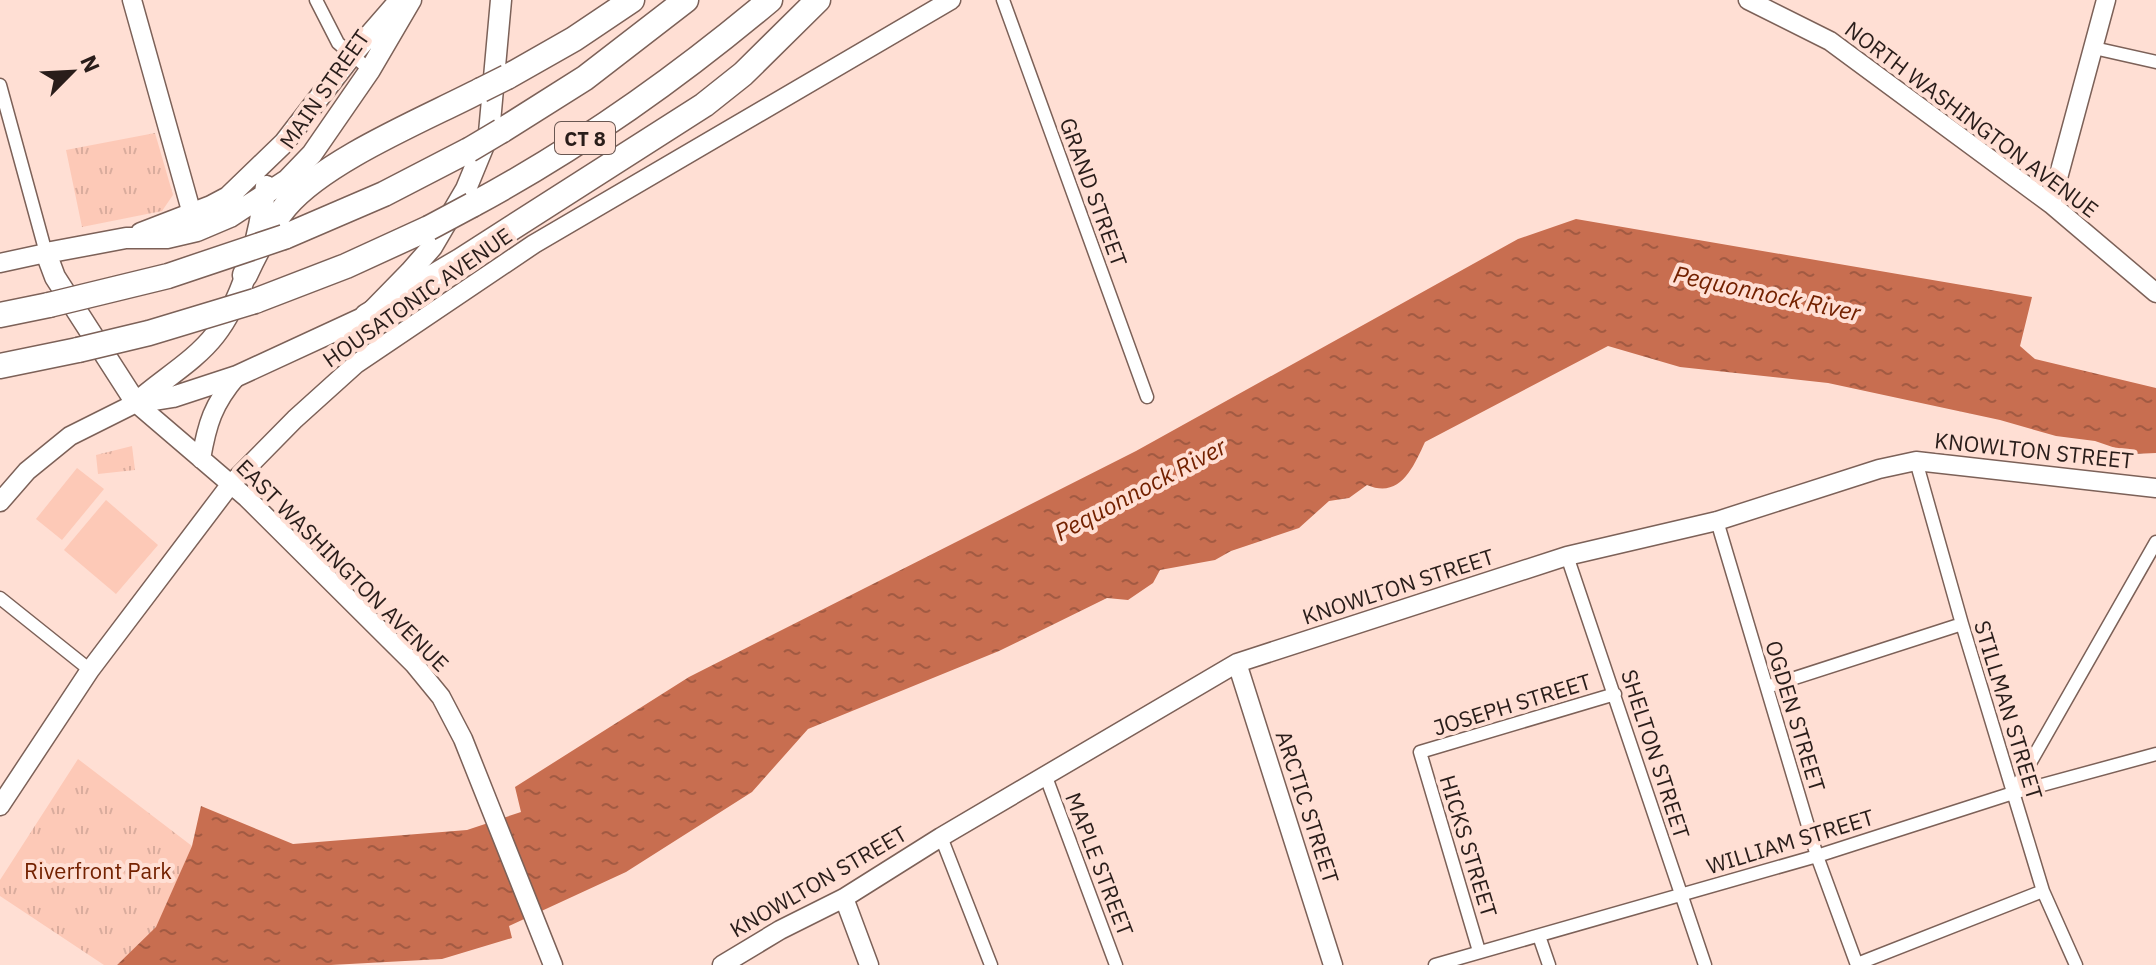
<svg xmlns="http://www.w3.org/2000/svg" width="2156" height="965" viewBox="0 0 2156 965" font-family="'IBM Plex Sans',sans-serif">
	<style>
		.grass { fill: url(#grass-tufts) }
		.pitch { fill: #fdc9b7 }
		.water { fill: url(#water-ripples) }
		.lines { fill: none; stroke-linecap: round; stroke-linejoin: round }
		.minor-casing { stroke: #7c6158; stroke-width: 15 }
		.secondary-casing { stroke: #7c6158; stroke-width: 21 }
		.primary-casing { stroke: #7c6158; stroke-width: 23 }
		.motorway-casing { stroke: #7c6158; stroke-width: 27 }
		.minor { stroke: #fff; stroke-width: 12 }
		.secondary { stroke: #fff; stroke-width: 18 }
		.primary { stroke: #fff; stroke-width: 20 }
		.motorway { stroke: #fff; stroke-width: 24 }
		.motorway-bridge-casing { stroke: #7c6158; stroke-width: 27; stroke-linecap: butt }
		.motorway-bridge { stroke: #fff; stroke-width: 24 }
		.labels { text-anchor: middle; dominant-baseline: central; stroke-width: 8; stroke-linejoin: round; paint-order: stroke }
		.shield { fill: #ffdfd4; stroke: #695752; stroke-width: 2 }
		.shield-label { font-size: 20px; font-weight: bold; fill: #291d1a }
		.street-label { font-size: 22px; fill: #291d1a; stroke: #ffdfd4 }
		.park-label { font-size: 22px; fill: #732100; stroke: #ffdfd4 }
		.water-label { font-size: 24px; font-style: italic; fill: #732100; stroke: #ffdfd4 }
	</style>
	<defs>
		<pattern id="grass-tufts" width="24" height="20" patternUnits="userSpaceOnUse" patternTransform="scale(2)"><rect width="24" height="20" fill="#fdc9b7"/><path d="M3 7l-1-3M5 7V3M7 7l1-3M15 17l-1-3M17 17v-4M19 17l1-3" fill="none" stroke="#d9ac9d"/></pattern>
		<pattern id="water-ripples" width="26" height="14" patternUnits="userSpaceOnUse" patternTransform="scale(2)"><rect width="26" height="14" fill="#c86e50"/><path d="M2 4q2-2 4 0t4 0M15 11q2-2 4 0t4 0" fill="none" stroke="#a25a42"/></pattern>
	</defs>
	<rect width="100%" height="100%" fill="#ffdfd4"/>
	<path class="grass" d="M155,133L173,195L162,211L82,227L66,150Z
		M132,446L135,470L98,474L96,455Z
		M78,759L192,846L156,928L117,965H104L0,896V880Z"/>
	<path class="pitch" d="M77,468L104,489L62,540L36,519Z
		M106,500L158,545L116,594L64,550Z"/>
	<path class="water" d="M1576,219L2032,297L2020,346L2035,359L2156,388V453L2133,454L2095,441L2056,436L2000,420L1828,383L1680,367L1608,346L1425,442C1413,468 1400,499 1367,485L1349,498L1329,501L1299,528L1231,551L1215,560L1160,570L1153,583L1128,600L1107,598L999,651L808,729L752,792L626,872L509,926L512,938L442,959L331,965H117L156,927L192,846L201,806L293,844L467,830L521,812L515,787L689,677L1136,451L1518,239Z"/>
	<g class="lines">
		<defs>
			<path id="minor" d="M316,0L338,43L370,70
				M1003,0L1147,397
				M2094,48L2156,62
				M0,85L46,253
				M1916,461L1962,624L2043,891L2076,965
				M1717,521L1817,856L1857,965
				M1567,556L1705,965
				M0,598L90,670
				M1767,687L1962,624
				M1046,777L1116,965
				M2013,793L2156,542
				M941,837L991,965
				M1539,936L1549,965
				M1479,951L1420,752L1615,694
				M1857,964L2043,891
				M1435,965L1817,856L2013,793L2156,754"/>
			<path id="secondary" d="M132,0L192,214
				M1748,0L1830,41L2051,204L2156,293
				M2051,204L2106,0
				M0,263L46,253
				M201,459C207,424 213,404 237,376
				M0,502L27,471L70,436L136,403L247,498L414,664L441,697L463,739L553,965
				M1237,663L1333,965
				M0,806L90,670L230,485L295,419L356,364L534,244L951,0
				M844,898L869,965
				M722,965L780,930L844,898L941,837L1237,663L1567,556L1717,521L1879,469L1916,461L2156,488"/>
			<path id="primary" d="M141,233L211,206L228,197L284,143L352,55L400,0
				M136,403L55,277L46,253L126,238H167L197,231L230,217L287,180L312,154L370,70L411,0
				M136,403L173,397L237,376L367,316L410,272L432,247L466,189L489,133L501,0
				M136,403C161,380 194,362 215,335C245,297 259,234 266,186"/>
			<path id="motorway" d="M507,77L574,39L632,0
				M501,131L585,78L686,0
				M472,205C580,147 676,79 770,0
				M284,237L384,194L469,150
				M245,275C256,251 268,227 286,206C325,160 425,119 481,90
				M255,301L346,266L429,228
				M0,315L49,305
				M367,316L460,261L704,105L743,74L818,0
				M0,366L78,350"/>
		</defs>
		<use href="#minor" class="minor-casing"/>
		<use href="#secondary" class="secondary-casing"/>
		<use href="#primary" class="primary-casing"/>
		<use href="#motorway" class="motorway-casing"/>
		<use href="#minor" class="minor"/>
		<use href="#secondary" class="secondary"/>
		<use href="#primary" class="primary"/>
		<use href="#motorway" class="motorway"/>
		<defs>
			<path id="motorway-bridge" d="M481,90L507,77
				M469,150L501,131
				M429,228L472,205
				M49,305L168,276L284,237
				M78,350L149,333L255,301"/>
		</defs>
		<use href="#motorway-bridge" class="motorway-bridge-casing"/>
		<use href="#motorway-bridge" class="motorway-bridge"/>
	</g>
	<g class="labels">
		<rect class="shield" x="555" y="122" width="60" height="32" rx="6"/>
		<g class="shield-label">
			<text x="585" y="138">CT 8</text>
		</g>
		<g class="street-label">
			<text transform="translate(324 89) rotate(-55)">MAIN STREET</text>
			<text transform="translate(1972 119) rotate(37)">NORTH WASHINGTON AVENUE</text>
			<text transform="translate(1094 192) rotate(70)">GRAND STREET</text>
			<text transform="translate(417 297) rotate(-35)">HOUSATONIC AVENUE</text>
			<text transform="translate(2034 450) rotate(6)">KNOWLTON STREET</text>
			<text transform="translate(343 565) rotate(45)">EAST WASHINGTON AVENUE</text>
			<text transform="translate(1398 586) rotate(-18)">KNOWLTON STREET</text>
			<text transform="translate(1512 704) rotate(-17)">JOSEPH STREET</text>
			<text transform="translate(2009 710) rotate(73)">STILLMAN STREET</text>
			<text transform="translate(1796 716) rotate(73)">OGDEN STREET</text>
			<text transform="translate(1656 754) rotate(72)">SHELTON STREET</text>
			<text transform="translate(1308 807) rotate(72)">ARCTIC STREET</text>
			<text transform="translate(1790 841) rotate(-17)">WILLIAM STREET</text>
			<text transform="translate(1469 846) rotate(73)">HICKS STREET</text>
			<text transform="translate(1100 864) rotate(69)">MAPLE STREET</text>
			<text transform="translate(818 881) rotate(-30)">KNOWLTON STREET</text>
		</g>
		<g class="park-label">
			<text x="98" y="870">Riverfront Park</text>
		</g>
		<g class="water-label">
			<text transform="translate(1767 293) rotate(12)">Pequonnock River</text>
			<text transform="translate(1140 489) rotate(-28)">Pequonnock River</text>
		</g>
	</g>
	<g transform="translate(72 72) rotate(66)" stroke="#ffdfd4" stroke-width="6" paint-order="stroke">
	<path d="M0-6L14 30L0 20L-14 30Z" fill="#291d1a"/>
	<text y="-12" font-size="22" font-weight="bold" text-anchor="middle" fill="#291d1a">N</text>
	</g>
</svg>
